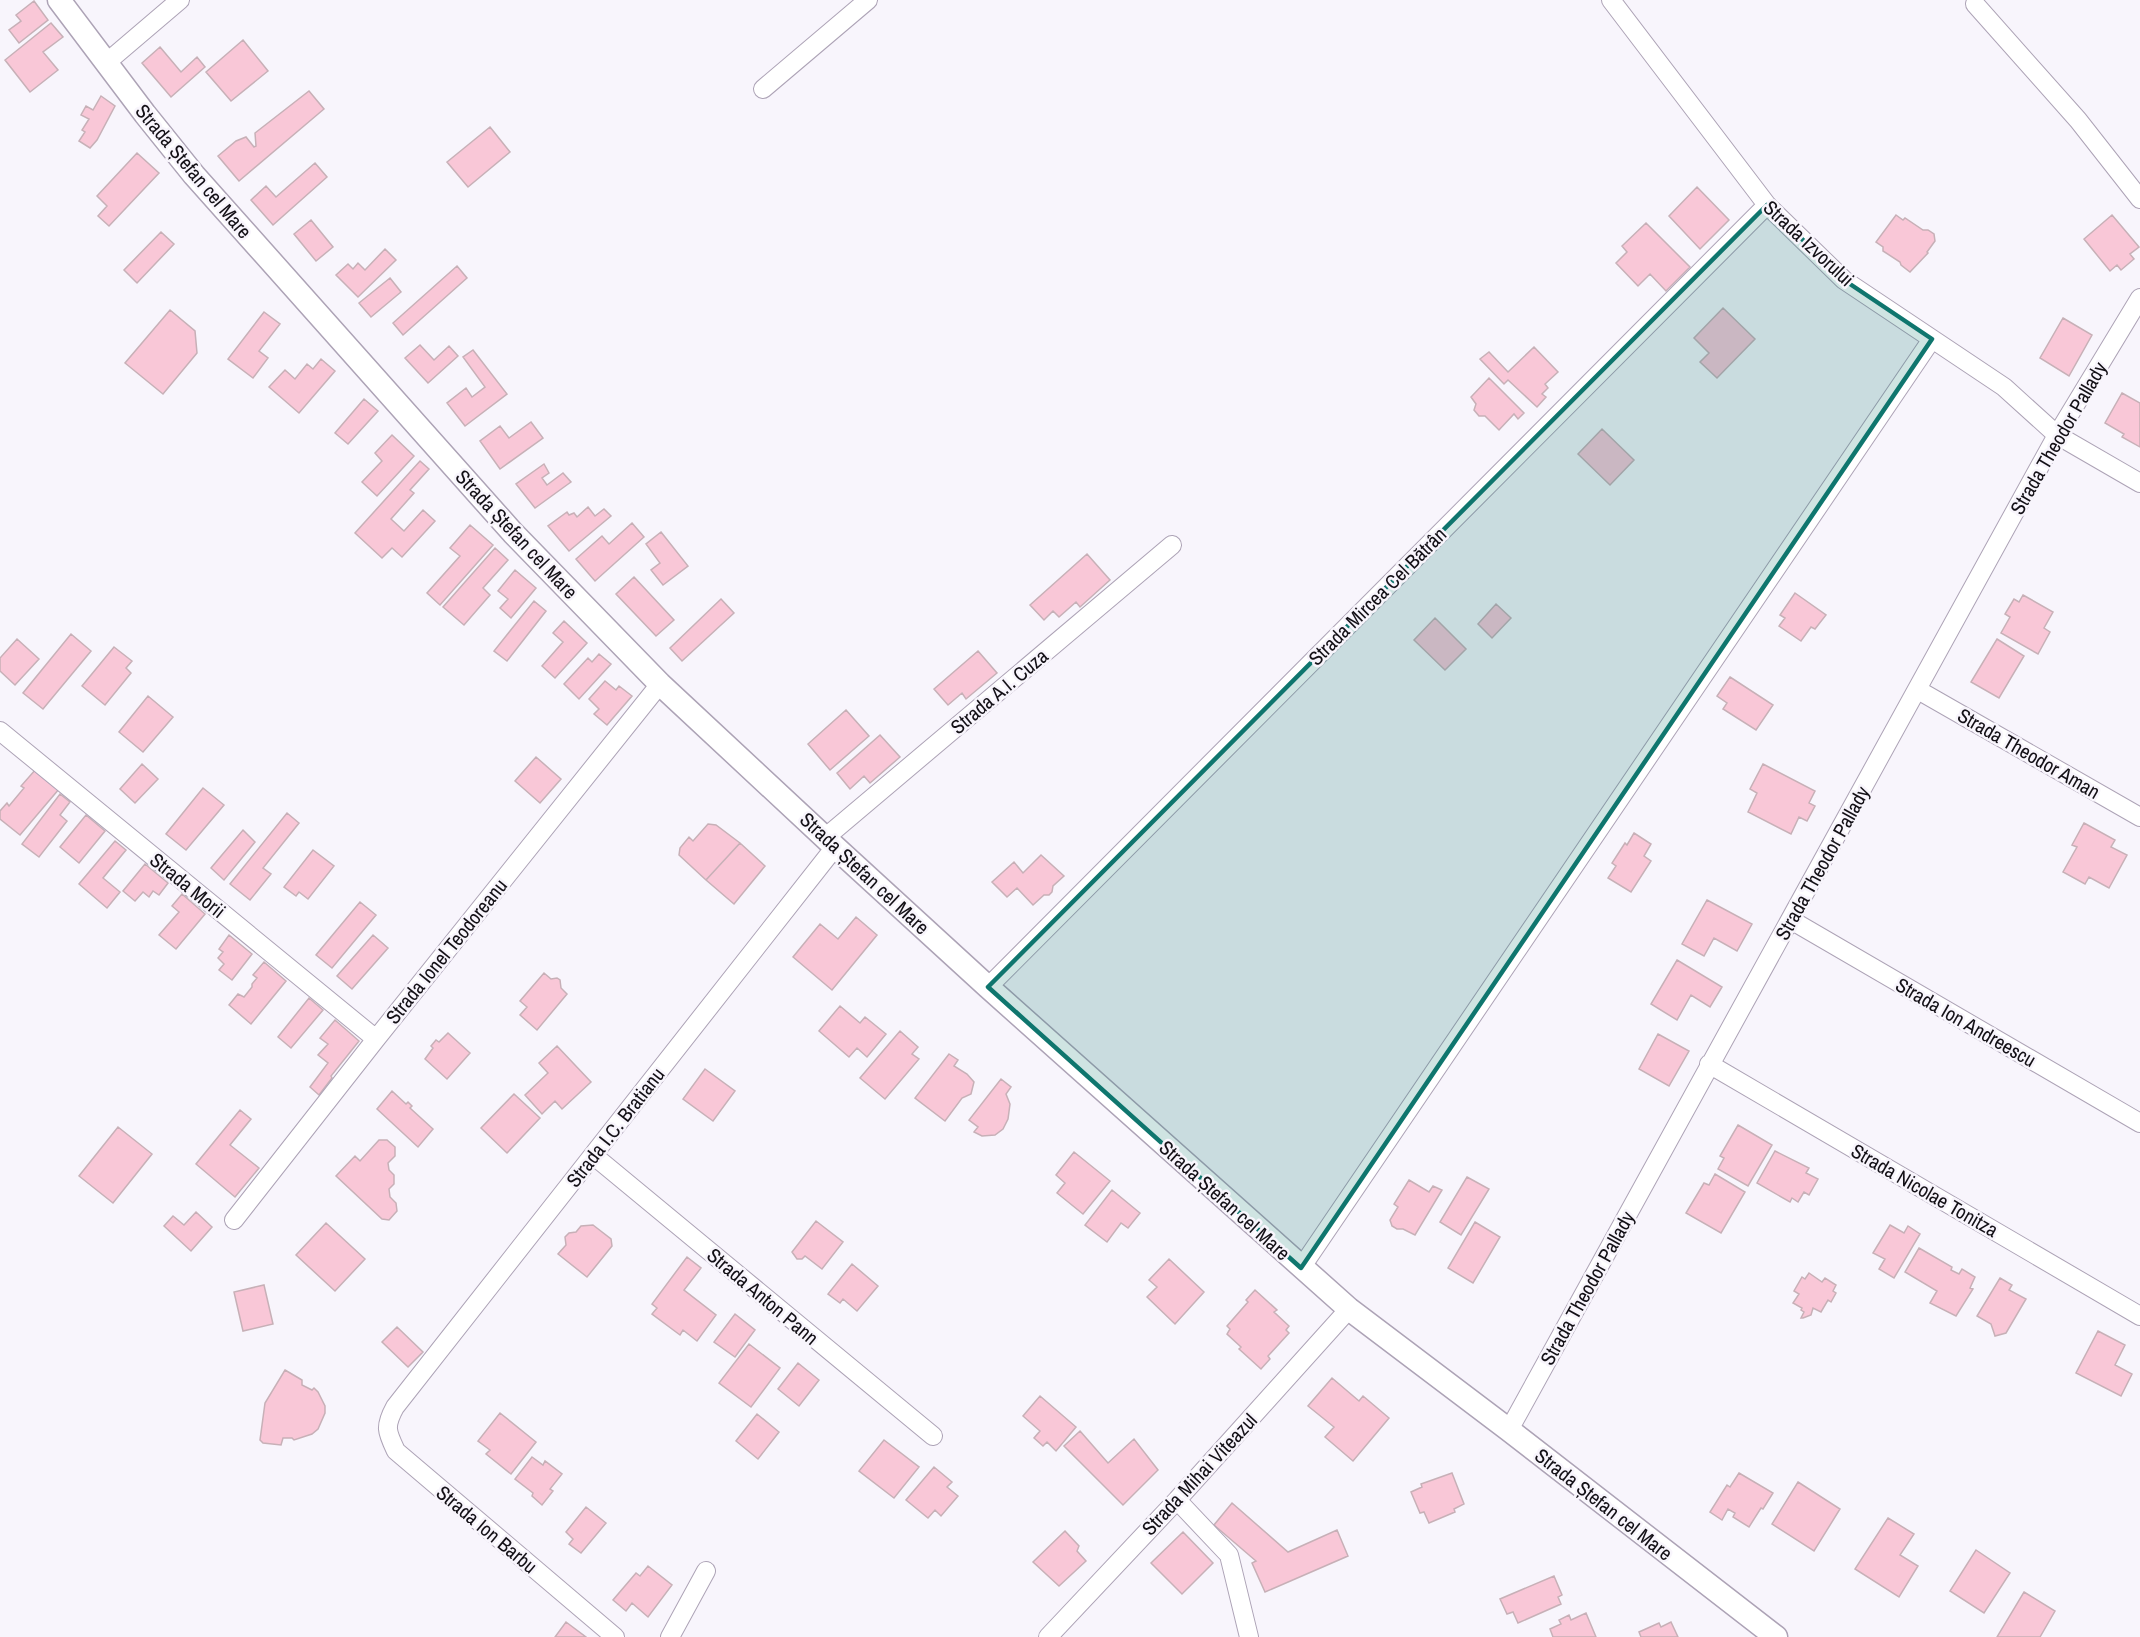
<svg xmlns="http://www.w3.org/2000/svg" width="2140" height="1637" viewBox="0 0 2140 1637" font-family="'Archivo Narrow',sans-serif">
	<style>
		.building { fill: #f9c7d7; stroke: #c7b0b7; stroke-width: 1.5 }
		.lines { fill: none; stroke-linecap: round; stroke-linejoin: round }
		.minor-casing { stroke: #ada3b6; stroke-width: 20 }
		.tertiary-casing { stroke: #ada3b6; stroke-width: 25 }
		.minor { stroke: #fff; stroke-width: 18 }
		.tertiary { stroke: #fff; stroke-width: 22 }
		.marked { fill: #0f766e; fill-opacity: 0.2; stroke: #0f766e; stroke-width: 4.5; stroke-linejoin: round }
		.labels { text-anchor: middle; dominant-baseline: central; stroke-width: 5; stroke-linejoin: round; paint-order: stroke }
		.street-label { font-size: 20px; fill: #131016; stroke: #f8f5fc }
	</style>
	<rect width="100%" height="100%" fill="#f8f5fc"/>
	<path class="building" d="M34,1L48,20L19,43L9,30L21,21L16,15Z
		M51,23L63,37L43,52L58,70L30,92L5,60Z
		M243,40L268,71L231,101L206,72Z
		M160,47L181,72L197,57L205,67L171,97L142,63Z
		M309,91L324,109L239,181L218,156L236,141L246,137L254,147L256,146L255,133Z
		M101,96L115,106L97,140L90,148L79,141L85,132L82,130L89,119L81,115L86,106L93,110Z
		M490,127L510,152L468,187L447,162Z
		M137,153L159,173L109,226L98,216L107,206L97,196Z
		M315,163L327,177L273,225L251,200L266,186L276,197Z
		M1697,187L1729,220L1700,249L1669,216Z
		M1896,215L1903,220L1905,218L1923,230H1928L1934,234L1935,241L1927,252L1928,253L1910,272L1901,265L1900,262L1883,251V247L1876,242Z
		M2112,215L2139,247L2130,254L2134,259L2121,270L2117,265L2110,271L2084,239Z
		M311,220L333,247L316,261L294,234Z
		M1646,223L1690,267L1666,291L1650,274L1638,286L1616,263L1627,252L1622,246Z
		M161,232L174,244L137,283L124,270Z
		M385,249L396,260L358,297L336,275L348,264L353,269L358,263L365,270Z
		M457,266L467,278L403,335L393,323Z
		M390,278L401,292L371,317L359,303Z
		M1723,308L1755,339L1717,378L1700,362L1709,353L1694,338Z
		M170,310L195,331L197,353L163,394L125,363Z
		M264,312L280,324L259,351L268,358L253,378L228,359Z
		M2063,318L2092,335L2069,376L2040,358Z
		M420,345L434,360L449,346L458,356L428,383L405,358Z
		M1534,347L1558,372L1545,384L1548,388L1542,394L1546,397L1537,407L1508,380L1504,384L1480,359L1489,352L1508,372Z
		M473,350L507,394L465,426L447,403L466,388L472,397L485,387L463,357Z
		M321,359L335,371L299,413L269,387L285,370L295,379L307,364L313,369Z
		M1489,378L1524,413L1518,419L1514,414L1499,430L1485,416H1479L1474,410L1476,404L1471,397Z
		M2122,393L2140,403V447L2122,437L2124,434L2105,423Z
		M364,399L378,411L348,444L335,433Z
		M531,422L543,438L500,469L480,441L500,426L509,438Z
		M1602,429L1634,460L1610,485L1578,454Z
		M392,435L414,456L377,496L362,482L382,461L375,453Z
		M420,461L429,469L410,490L414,493L391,519L404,531L423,510L435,521L402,557L392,548L382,558L355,533Z
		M544,464L549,473L542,478L547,485L563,473L571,482L535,508L516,484Z
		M588,507L595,516L604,509L611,516L569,551L548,526L567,512L569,515L574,513L577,517Z
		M632,523L644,537L595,581L576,559L602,536L609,544Z
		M470,525L493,545L440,605L427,593L460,556L450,548Z
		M661,532L688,566L663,585L651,570L660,563L646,544Z
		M495,548L508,560L483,588L490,595L464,625L443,607Z
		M1087,554L1110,580L1080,607L1076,602L1059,617L1053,611L1044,620L1030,605Z
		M515,570L536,588L511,618L500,608L508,599L498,591Z
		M634,577L674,620L656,636L616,594Z
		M1795,593L1826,615L1815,629L1811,627L1801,641L1779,626L1785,618L1780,615Z
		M2023,595L2053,612L2044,628L2050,632L2038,654L2001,633L2010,617L2005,614L2014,599L2019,602Z
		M721,599L734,613L682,661L670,648Z
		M534,601L546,611L507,661L494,651Z
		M1496,604L1511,618L1492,638L1478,624Z
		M1435,618L1466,649L1445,670L1414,640Z
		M564,621L587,643L555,678L542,666L563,642L553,633Z
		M71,634L91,651L43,709L23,693Z
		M17,639L39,659L15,685L0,671V658Z
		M1997,639L2024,656L1999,698L1971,682Z
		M114,647L132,661L126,668L131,673L105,705L82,686Z
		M978,651L997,673L966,699L962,693L948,705L934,689Z
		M599,654L611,664L579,699L564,684L588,658L592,662Z
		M1730,677L1773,705L1756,730L1723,709L1727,703L1717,696Z
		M605,681L616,690L619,686L632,696L607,725L594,714L599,709L589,699Z
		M148,696L173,717L143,752L119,732Z
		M846,710L869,736L830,770L808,744Z
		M880,735L900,757L870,783L864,776L850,789L837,773Z
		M536,757L561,779L540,803L515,781Z
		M142,764L158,779L135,803L120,789Z
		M1763,764L1815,791L1809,803L1815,806L1807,821L1799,817L1791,834L1748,812L1757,793L1750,789Z
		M36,769L59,789L20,835L0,819V811L7,803L9,806L24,788L21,786Z
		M203,788L224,805L186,850L166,834Z
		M60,794L70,802L60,815L67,821L39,857L22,844Z
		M287,813L299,823L263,868L271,874L250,900L230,884Z
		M86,815L105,831L79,863L60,847Z
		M2084,823L2115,840L2111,847L2127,855L2109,888L2089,877L2085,884L2063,872L2077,847L2072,845Z
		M708,824L716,825L740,843L706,880L679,855L680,848L689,837L693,841Z
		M243,830L255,842L224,880L211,868Z
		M1634,833L1651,844L1644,856L1651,861L1631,892L1608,878L1616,866L1612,863L1625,843L1627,845Z
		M115,841L126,850L103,878L120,892L107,908L79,884Z
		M740,843L765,866L734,904L706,880Z
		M313,850L334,866L308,899L299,892L296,896L284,887Z
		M1041,855L1064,876L1053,886L1052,892L1049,895H1044L1033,905L1017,888L1007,897L992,882L1014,862L1023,873Z
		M145,864L168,883L159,895L153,891L149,897L143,892L135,901L123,891Z
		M182,894L205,914L176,949L159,935L179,912L172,906Z
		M1707,900L1752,924L1737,951L1714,938L1704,956L1682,944Z
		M360,902L376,915L332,968L316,955Z
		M856,917L877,935L832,990L793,957L820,924L838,939Z
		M229,935L252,954L232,980L219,970L224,964L218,958L223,952L219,949Z
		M373,935L388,948L352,989L337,976Z
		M1677,960L1722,987L1710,1007L1691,995L1677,1020L1651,1004Z
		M264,962L286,981L251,1024L229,1005L238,994L244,997L252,987V984L257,978L253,975Z
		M544,973L551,979L557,978L560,980L561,988L567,994L537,1030L520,1015L527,1007L520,1001Z
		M309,998L323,1010L291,1048L278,1037Z
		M840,1006L860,1023L865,1017L886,1034L867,1057L857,1048L849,1057L819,1031Z
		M335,1020L359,1041L331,1076L332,1078L319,1095L310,1087L328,1063L318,1055L328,1044L320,1038Z
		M900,1031L918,1047L912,1054L919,1059L885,1099L860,1078Z
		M448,1033L470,1053L447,1079L425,1059L433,1048L431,1046L436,1040L439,1042Z
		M1658,1034L1689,1051L1669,1086L1639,1069Z
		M557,1046L591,1082L562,1109L555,1101L542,1114L525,1095L548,1073L539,1063Z
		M949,1054L958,1060L954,1066L967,1074L974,1082L971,1094L962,1098L945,1121L915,1098Z
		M705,1069L735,1091L713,1121L683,1099Z
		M1001,1079L1011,1087L1006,1094L1010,1104L1008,1119L1003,1129L995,1135L982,1136L974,1132L978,1127L969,1120Z
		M392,1091L406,1104L408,1102L412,1106L410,1108L433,1129L418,1147L377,1109Z
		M514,1094L540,1118L507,1153L481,1128Z
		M240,1110L251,1119L230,1145L259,1168L235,1197L196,1164Z
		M1738,1125L1772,1145L1748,1186L1718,1169L1724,1158L1720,1156Z
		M118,1127L152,1154L113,1203L79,1176Z
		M379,1140H387L395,1147V1156L388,1163L389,1170L394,1175V1184L389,1189L390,1197L396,1203L397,1211L389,1220L382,1219L336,1176L355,1156L360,1161Z
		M1775,1151L1809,1168L1806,1173L1818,1179L1809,1195L1804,1192L1798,1202L1792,1198L1790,1202L1757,1183Z
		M1074,1152L1110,1181L1083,1214L1057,1193L1065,1183L1056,1175Z
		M1715,1174L1745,1192L1721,1233L1686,1213L1704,1183L1709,1185Z
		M1467,1177L1489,1189L1461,1235L1440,1222Z
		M1409,1180L1429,1192L1433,1186L1442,1190L1415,1235L1403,1229H1397L1392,1226L1390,1220L1398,1207L1394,1204Z
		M1112,1190L1140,1213L1128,1228L1121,1223L1107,1242L1085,1225Z
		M196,1212L212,1227L191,1251L164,1226L173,1216L184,1225Z
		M816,1221L843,1242L822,1269L805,1256L802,1259H797L792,1252Z
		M1475,1222L1500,1237L1473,1283L1448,1268Z
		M326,1223L365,1259L335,1291L296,1255Z
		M593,1225L611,1239L612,1246L587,1277L558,1254L566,1245L565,1237L569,1233L576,1232L581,1226Z
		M1890,1225L1904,1233L1908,1226L1920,1234L1894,1278L1879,1269L1885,1259L1873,1253Z
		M1919,1248L1952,1267L1951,1270L1959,1274L1962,1269L1975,1277L1970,1288L1973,1289L1956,1316L1930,1303L1937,1291L1905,1272Z
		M687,1257L701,1268L684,1290L716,1315L697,1341L683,1330L680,1335L652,1314L657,1308L652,1304Z
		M1169,1259L1204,1292L1175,1324L1147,1297L1157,1287L1149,1280Z
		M852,1264L878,1286L857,1311L843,1299L840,1303L828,1294Z
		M1809,1273L1822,1282L1825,1278L1836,1285L1833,1291L1836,1293L1831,1302L1828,1300L1821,1312L1813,1308L1811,1315L1803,1318H1801L1804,1312L1801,1310L1802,1308L1793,1303L1799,1294L1794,1291L1802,1277L1805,1279Z
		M2000,1278L2012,1285L2009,1290L2026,1299L2006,1333L1995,1336L1991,1324L1977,1316Z
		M264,1285L273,1324L243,1331L234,1292Z
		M1255,1290L1277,1310L1274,1312L1289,1326L1286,1330L1289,1333L1268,1356L1270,1359L1261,1369L1239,1349L1241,1347L1227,1334L1230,1329L1227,1326L1248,1302L1246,1300Z
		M735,1314L755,1330L735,1357L714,1342Z
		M397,1327L423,1352L408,1367L382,1342Z
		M2098,1331L2125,1345L2115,1365L2132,1374L2121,1396L2076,1373Z
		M749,1344L780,1368L751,1407L719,1383Z
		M798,1363L819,1380L799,1406L778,1389Z
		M285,1370L302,1380V1385L312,1390L314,1388L318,1392L325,1406V1413L318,1429L312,1434L294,1440L292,1438H283L281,1445L263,1443L260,1440L265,1403Z
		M1332,1378L1359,1401L1363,1396L1389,1418L1353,1461L1325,1437L1334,1427L1308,1406Z
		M1040,1396L1076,1427L1056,1451L1047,1442L1043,1446L1034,1438L1040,1431L1023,1416Z
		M500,1413L536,1442L511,1474L486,1454L490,1450L478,1441Z
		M757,1414L779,1432L758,1459L736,1441Z
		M1080,1431L1108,1463L1134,1439L1158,1470L1123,1505L1064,1446Z
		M884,1440L919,1467L894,1498L859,1471Z
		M532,1457L543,1465L545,1461L562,1474L550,1489L553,1491L542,1505L532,1496L533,1493L515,1479Z
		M934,1467L952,1482L947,1487L958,1496L941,1516L935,1510L928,1518L906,1500Z
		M1452,1473L1464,1504L1454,1509L1455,1512L1429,1523L1424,1512L1420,1513L1411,1492L1422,1487L1421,1484Z
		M1739,1473L1773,1493L1763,1509L1761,1508L1749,1527L1733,1517L1735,1513L1728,1509L1722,1520L1710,1512L1727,1485L1730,1487Z
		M1798,1482L1840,1509L1814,1551L1772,1524Z
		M1232,1503L1288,1552L1337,1530L1348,1556L1265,1592L1252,1563L1256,1561L1214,1525Z
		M586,1507L606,1523L581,1553L569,1544L573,1539L566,1532Z
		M1888,1518L1914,1534L1900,1555L1918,1566L1899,1597L1855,1569Z
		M1065,1531L1079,1546L1077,1551L1086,1561L1059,1586L1033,1562Z
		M1183,1532L1213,1563L1182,1594L1151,1563Z
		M1976,1550L2010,1573L1984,1613L1950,1591Z
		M648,1566L672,1585L648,1617L632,1603L626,1611L613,1600L636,1573L640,1576Z
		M1554,1576L1562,1595L1558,1597L1561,1604L1518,1623L1513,1612L1507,1614L1500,1599Z
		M2024,1592L2055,1611L2040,1637H1997Z
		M1586,1613L1596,1637H1553L1550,1629L1561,1624L1559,1620L1569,1615L1571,1620Z
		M566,1622L586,1637H555Z
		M1671,1622L1678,1637H1641L1639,1632L1659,1623L1661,1627Z"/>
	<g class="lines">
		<defs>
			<path id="minor" d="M1611,0L1767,205L1844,280L2004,387L2057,435L2140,483
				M1975,4L2078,120L2140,199
				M106,63L180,0
				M763,89L868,0
				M1918,690L2140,817
				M0,731L376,1039
				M826,837L1172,545
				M1791,920L2140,1123
				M988,987L1767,205
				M1709,1064L2140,1316
				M593,1155L933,1436
				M234,1220L376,1039L660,684
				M1301,1268L1932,339
				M1509,1430L2057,435L2140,298
				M1177,1500L1229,1555L1249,1637
				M615,1637L396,1451C387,1432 384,1427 395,1407L835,847
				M670,1637L706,1571
				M1048,1637L1177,1500L1349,1309"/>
			<path id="tertiary" d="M59,0L145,114L194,175L513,533L660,684L835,847L988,987L1349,1309L1509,1430L1776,1637"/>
		</defs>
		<use href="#minor" class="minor-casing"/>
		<use href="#tertiary" class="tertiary-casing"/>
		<use href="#minor" class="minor"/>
		<use href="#tertiary" class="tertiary"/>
	</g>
	<path class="marked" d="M1767,205L1844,280L1932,339L1301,1268L988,987Z"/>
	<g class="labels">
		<g class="street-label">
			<text transform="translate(194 171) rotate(50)">Strada Ștefan cel Mare</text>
			<text transform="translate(1809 243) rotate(43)">Strada Izvorului</text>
			<text transform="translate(2058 438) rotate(-60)">Strada Theodor Pallady</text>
			<text transform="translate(517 534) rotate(47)">Strada Ștefan cel Mare</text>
			<text transform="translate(1377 596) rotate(-45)">Strada Mircea Cel Bătrân</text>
			<text transform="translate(999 691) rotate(-40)">Strada A.I. Cuza</text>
			<text transform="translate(2029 753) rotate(30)">Strada Theodor Aman</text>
			<text transform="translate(1822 863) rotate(-61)">Strada Theodor Pallady</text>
			<text transform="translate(865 873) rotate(43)">Strada Ștefan cel Mare</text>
			<text transform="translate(188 885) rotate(39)">Strada Morii</text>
			<text transform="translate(446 951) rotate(-51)">Strada Ionel Teodoreanu</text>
			<text transform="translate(1966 1022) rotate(30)">Strada Ion Andreescu</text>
			<text transform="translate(615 1127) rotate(-52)">Strada I.C. Bratianu</text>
			<text transform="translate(1925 1190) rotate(30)">Strada Nicolae Tonitza</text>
			<text transform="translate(1225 1200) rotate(42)">Strada Ștefan cel Mare</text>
			<text transform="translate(1587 1288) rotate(-61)">Strada Theodor Pallady</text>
			<text transform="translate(763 1296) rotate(40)">Strada Anton Pann</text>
			<text transform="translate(1199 1474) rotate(-47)">Strada Mihai Viteazul</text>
			<text transform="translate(1604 1504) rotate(38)">Strada Ștefan cel Mare</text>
			<text transform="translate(487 1529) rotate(40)">Strada Ion Barbu</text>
		</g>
	</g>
</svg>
